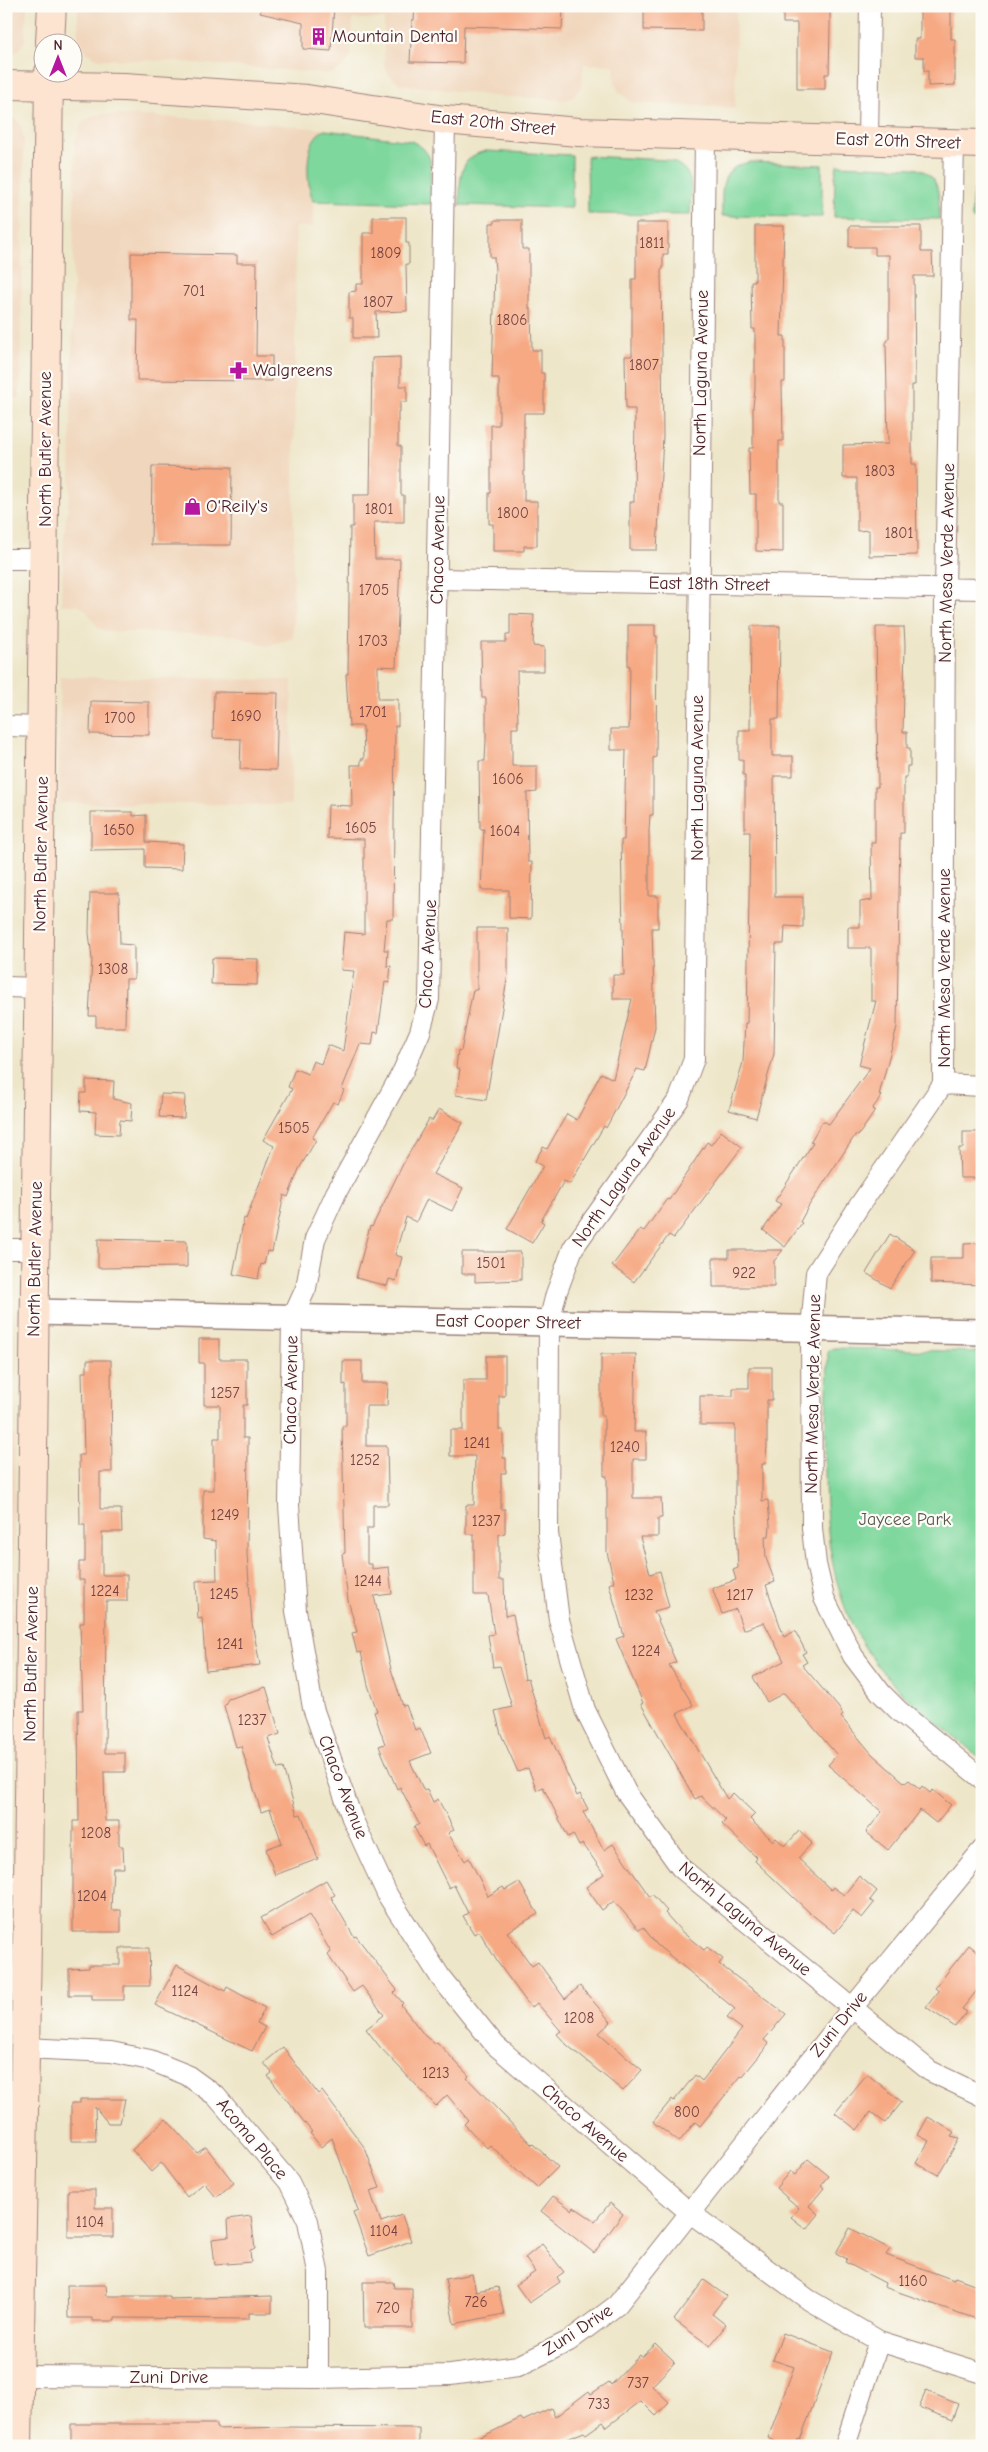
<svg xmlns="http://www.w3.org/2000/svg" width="988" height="2452" viewBox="0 0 988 2452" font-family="'Comic Neue',sans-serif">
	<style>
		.built { fill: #f0d6bc }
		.green { fill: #7ed79c; stroke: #647b64 }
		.building { fill: #f6a983 }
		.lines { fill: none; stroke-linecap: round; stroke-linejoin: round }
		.minor-casing { stroke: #9c827a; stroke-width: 22 }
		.tertiary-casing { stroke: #9c827a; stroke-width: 28 }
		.secondary-casing { stroke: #9c827a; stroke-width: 30 }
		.minor { stroke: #fff; stroke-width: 20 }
		.tertiary { stroke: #fff; stroke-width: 25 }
		.secondary { stroke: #fde4d1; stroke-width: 28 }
		.labels { text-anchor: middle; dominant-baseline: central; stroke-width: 4.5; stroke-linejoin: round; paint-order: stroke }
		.number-label { font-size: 15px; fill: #754241 }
		.poi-label { font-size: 18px; fill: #4a1f2b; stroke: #fdfcf7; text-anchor: start }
		.street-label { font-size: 18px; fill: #4a1f2b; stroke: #fdfcf7 }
		.park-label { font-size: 18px; fill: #5a564d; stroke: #fdfcf7 }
	</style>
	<rect width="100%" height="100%" fill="#fdfcf7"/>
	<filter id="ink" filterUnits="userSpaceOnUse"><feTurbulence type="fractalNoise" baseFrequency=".02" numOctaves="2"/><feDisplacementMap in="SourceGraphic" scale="10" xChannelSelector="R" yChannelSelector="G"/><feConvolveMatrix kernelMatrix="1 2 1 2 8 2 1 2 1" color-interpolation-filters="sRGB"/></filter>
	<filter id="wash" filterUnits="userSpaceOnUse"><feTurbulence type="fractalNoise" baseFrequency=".0096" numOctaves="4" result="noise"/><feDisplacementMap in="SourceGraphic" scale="20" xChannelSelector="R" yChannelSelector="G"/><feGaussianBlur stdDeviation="1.12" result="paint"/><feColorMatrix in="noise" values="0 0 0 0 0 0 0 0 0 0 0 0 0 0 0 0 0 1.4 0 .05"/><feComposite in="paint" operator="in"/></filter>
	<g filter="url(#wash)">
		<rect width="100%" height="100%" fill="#eee6c9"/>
		<path class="built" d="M6,6H27L25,41L18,51L6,56Z
			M78,6H736L735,108L633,103L619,92L615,84L614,65L584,64L581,88L572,98L565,100L494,96L400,84L387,73L384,65V19H353L351,57L343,67L331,74L170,61L99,59L86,52L78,40Z
			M6,113L20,123L24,138L20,398L6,397Z
			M104,114L244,121L330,130H325L308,190L313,201V227H296L293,638L266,646L234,635L106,631L99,629L85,609L77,605H61L64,535L70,489L75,142L82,122L95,115Z
			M60,677L292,680L291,805L59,803Z
			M6,1435H15L10,1853L6,1862Z"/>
		<path class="green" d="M325,130L411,141C420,145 427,150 430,160L431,204L313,201C306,184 303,137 325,130Z
			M486,151L572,155V208L460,205C460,181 457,157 486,151Z
			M587,156L667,160C697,168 691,190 690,215L588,214Z
			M751,162L822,165V217L722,216C722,190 718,167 751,162Z
			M837,165L915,168C942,175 939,196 939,219L834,217L835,177Z
			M982,178V219H972C972,204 970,189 982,178Z
			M835,1348L982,1352V1759C949,1733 915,1708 887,1677C807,1588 827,1463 828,1353L829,1350Z"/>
		<g id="blocks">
			<path class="building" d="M261,6H334L331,51L303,49V23L260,13Z
				M415,6H563L562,29L464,26L463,63L410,62L412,20H414Z
				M644,6H702V31L644,30Z
				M826,6V9H830V27L829,74H825V89H797V23H783V7Z
				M920,6H951V39H955V85L928,86V71H924V57H915V39H920Z
				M373,217H406V243H409V264H406L407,311L376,312L377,338H353V318H349V292L356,291V284H363V233H373Z
				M495,220H522V249H529V309H531L532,350H541V373H544V413H524V501H537V546H524V551H493V524H489V493H491V425H499V378H492L495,270L494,257H490V223H495Z
				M636,223H668V254H663V269H661L663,436L657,550H630V502H634L635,409H626L625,356H632V279H636Z
				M755,226H784L781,336H785V382H782L783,441H779V502H783V552L756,551V494H750L749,448H753V406L755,390V329H752L751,281H755Z
				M849,226H921V252H932L933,276H914L915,385H912V464H916L917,555L869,556V530L857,531V478H843V445L888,444L886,343L889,338V255H875V247H849Z
				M131,253L237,255V263H257L256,356H272V381L137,380L138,320H131Z
				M400,357V386H407V402H400V411H398V446H401V495H404V522H374L375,559H400L396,667L378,666V699H398V726H395L393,919H387L384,950H388L387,966H391L389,983L385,982L378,1033L374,1032L372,1045L360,1044L342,1089L344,1090L338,1104L333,1102L312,1138L316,1140L299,1169L288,1197L284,1195L272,1252L267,1251L264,1265L261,1264L258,1279L233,1274L244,1218L246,1219L274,1146L263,1140L292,1089L288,1087L295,1069L308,1074L313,1061L321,1064L328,1045L343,1051L354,971L341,970L344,932L364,934V839L327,838L328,805L352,806L351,765H361V759H364L363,726H349L346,674H348L350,527H353V495H370L372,358Z
				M152,466L232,467L231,545H151Z
				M510,614L534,615L533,646L544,647V671H517L518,728H512V766H537V792L527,793L528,862H532L531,919L509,918V890H481L484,829H480L479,761H485L486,740V698H482L481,642H506V635H510Z
				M628,625H655V636H657L656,757L653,758V815H650L649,830V896H658V928H652L655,1027L645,1071L637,1069L606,1128L604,1126L570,1184L564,1181L541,1221L544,1223L532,1243L507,1229L543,1166L535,1161L543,1147L547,1149L567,1114L577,1120L601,1073L613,1079L632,999H613V975H624L621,840H624L626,750H611V729H629L630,666H628Z
				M751,626H780L779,719H772V756H793V776H774L775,897H803V927L785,926L784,944H776L774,1054L756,1118L729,1110L743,1062L745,1023H747L750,832H745V775H743V760H739V730H750Z
				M876,627H904L905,644L903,732H907V748H910V766H907V777H904V833H900L897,1027L879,1095L882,1096L872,1109L875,1111L858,1136L856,1134L808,1207L800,1222L802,1223L785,1247L763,1230L781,1204L775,1201L813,1143L810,1142L823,1121L829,1124L870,1068L859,1065L876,1001H871V948H848V927H860V902L872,900L871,843H875V787H878Z
				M214,692L278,693L276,770L240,769L241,739L213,738Z
				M91,701L149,702V735L90,734Z
				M91,812H133V816L146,815V842L183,844L182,869L145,868V849L91,850Z
				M90,893H119L120,944L134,945V979H126L125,1027H96V1016H89L92,959L89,933Z
				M477,928H508V974L486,1100L456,1095L460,1069L456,1068L458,1050L461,1051L473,990H477Z
				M212,958L258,959L257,985L211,984Z
				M86,1080L114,1081L113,1099L132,1103L131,1121L120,1120L119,1135L95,1134L96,1112L80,1111L81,1093H86Z
				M161,1094L185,1095L184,1118L159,1117Z
				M439,1109L463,1123L433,1174L463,1188L452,1211L427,1199L416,1222L406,1217L395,1255L402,1257L396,1281L389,1279L387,1286L356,1278L370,1226L372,1227L404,1162L429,1119L432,1121Z
				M721,1131L742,1147L674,1238L669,1235L634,1282L612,1266L640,1229L644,1231L667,1199L669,1200L707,1142L711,1145Z
				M963,1132H982V1178H960L959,1148H963Z
				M890,1234L915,1250L890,1288L866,1273Z
				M98,1239L187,1241V1267L98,1268Z
				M982,1243V1285L931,1283V1258H964V1244Z
				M729,1250H783L774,1261V1287H713V1258H729Z
				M462,1252H521V1280L475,1282V1274H462Z
				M199,1339H219V1359H247V1405H243V1438H248L247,1555L252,1623L260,1665L206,1671L202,1618L198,1619L196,1581L217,1580L216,1541L203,1539V1490H214V1438H220V1405H204V1363H199Z
				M601,1354H636L634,1432H646V1459H633V1498H661L662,1518H658V1537H640L650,1574L660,1571L669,1607L654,1611L676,1662L669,1665L693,1705L677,1714L727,1799L733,1793L755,1814L750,1819L773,1841L776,1838L785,1846L799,1831L812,1843L798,1858L831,1890L833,1887L844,1895L859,1876L877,1891L870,1900L874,1903L862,1918L853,1911L835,1933L810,1913L755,1861L757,1858L722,1824L726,1820L701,1796L695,1799L641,1704L643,1703L616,1639L624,1636L609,1584L614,1582L607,1552V1476H604V1416H601Z
				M486,1356H505V1396H499V1430H503V1458H506V1473H501V1509H505V1533L499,1534V1580H504L505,1616L513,1614L525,1679L528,1678L546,1738L550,1736L577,1796L580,1794L588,1809L583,1812L604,1850L613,1844L650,1897L652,1894L667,1911L665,1913L682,1932L704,1950L707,1947L723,1959L719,1964L786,2014L764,2040L769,2044L742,2077L741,2076L700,2126L695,2122L679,2142L653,2122L672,2099L674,2101L695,2075L702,2081L742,2029L727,2018L735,2009L657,1945L643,1927L639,1930L614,1901L602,1910L586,1887L604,1874L583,1844L579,1846L573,1834L568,1837L543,1787L537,1790L528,1768L518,1772L501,1734L495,1711L512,1707L500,1666L493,1667L488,1635L494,1634L488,1595H474V1534H466V1505H474L475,1456H450V1430H463V1380H486Z
				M87,1360H111L112,1472H100V1509H121L122,1532H102V1575H127V1601H106L105,1753H125V1772H104L105,1821H119V1846H123L124,1868H113L111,1910H121V1932H73V1821H79L78,1710H83L80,1623H84V1580H79V1562H85V1525H80L79,1455H84L82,1372H87Z
				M343,1361H362V1383H388L387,1406H366V1446H387L388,1488V1505H373V1528H367V1564H372V1569L389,1567L392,1594L374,1596L391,1669L403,1706L406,1705L415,1730L420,1728L431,1753L410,1761L424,1791L427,1789L433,1802L438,1799L454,1830L448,1833L465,1861L469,1858L488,1896L503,1887L505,1890L519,1882L538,1914L507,1932L532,1966L538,1962L565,1999L580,1986L611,2022L599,2033L642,2070L623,2091L567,2045L557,2034L561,2031L537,2003L531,2008L498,1963L479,1931L474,1934L463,1916L468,1913L454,1885L449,1888L427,1844L424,1846L414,1827L419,1824L400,1787L397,1789L379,1746L385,1744L374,1712L377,1711L368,1685L361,1652L357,1653L352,1633L357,1632L348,1600L342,1554L345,1553L342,1426H346V1384L343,1385Z
				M749,1367H772V1400H767V1447L765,1464H762V1501L768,1500L770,1526L769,1536H765L766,1558L775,1582L766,1585L784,1637L795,1631L806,1652L802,1654L807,1662L802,1665L839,1708L843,1715L841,1717L872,1754L905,1783L909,1780L920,1789L922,1786L930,1793L933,1790L951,1805L936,1823L920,1810L888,1850L866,1832L882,1812L828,1765L837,1755L784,1693L767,1702L753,1677L784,1661L764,1622L743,1630L736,1609L722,1614L712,1588L736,1580L733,1570L738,1568L735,1502V1425H700V1396H733V1388H749Z
				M266,1687L280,1734L268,1738L278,1769L283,1768L297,1815L301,1814L318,1859L275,1875L266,1849L282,1843L270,1809L261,1812L241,1746L236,1747L224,1706L228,1699Z
				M326,1880L335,1895L331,1897L354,1937L356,1936L397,1990L394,1993L403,2003L401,2005L425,2036L435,2044L437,2042L469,2076L467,2078L532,2145L533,2144L558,2167L537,2188L490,2145L487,2148L464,2124L468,2120L447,2095L436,2106L380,2047L366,2029L384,2015L362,1986L353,1992L328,1955L331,1952L309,1915L272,1937L261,1918Z
				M969,1945L982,1955V1984L962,2009L967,2012L955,2027L926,2007L939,1991L935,1988Z
				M120,1948H149L150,1986H124V2000H92V1995H69V1969L89,1968V1965H120Z
				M177,1965L225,1991L227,1987L265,2008L257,2023L265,2027L252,2051L155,2005Z
				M283,2047L318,2094L322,2091L365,2148L380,2188L370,2191L381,2222L402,2215L411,2241L369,2256L353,2212L358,2210L332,2138L321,2147L310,2133L312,2132L268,2076L272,2073L264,2063Z
				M867,2074L902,2102L885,2123L871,2112L857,2130L835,2113Z
				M80,2099H125L120,2123H108L95,2107L96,2141H71V2103H80Z
				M928,2117L954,2132L951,2137L959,2139L938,2175L916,2163L929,2141L918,2135Z
				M166,2119L197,2153L206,2147L234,2183L216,2197L204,2183L187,2197L161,2163L151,2172L132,2150Z
				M808,2159L829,2176L821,2186L824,2188L809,2206L818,2214L806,2229L791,2217L799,2208L776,2188L790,2171L795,2175Z
				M68,2190H95V2208H113V2237H68Z
				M553,2196L572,2210L574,2207L595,2221L610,2203L623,2214L594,2253L541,2211Z
				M251,2216L255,2249L250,2250L251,2262L215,2265L212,2239L229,2237L228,2219Z
				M850,2228L890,2249L886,2255L954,2280L955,2277L982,2287V2321L884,2287L885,2283L845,2262L847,2259L836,2253Z
				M542,2244L564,2272L557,2277L560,2282L529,2303L516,2285L535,2272L525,2258Z
				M472,2274L476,2291L498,2287L504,2314L454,2324L445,2279Z
				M704,2280L726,2296L712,2314L726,2325L710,2346L674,2320Z
				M363,2282H393L394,2288H412V2328H364Z
				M67,2285H106L107,2296H170V2299L272,2296V2313H249V2319L115,2318V2321H92V2318H68Z
				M783,2333L833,2352L800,2440L798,2439L796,2446H786L768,2438L794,2367L773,2360Z
				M656,2344L675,2362L652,2386L669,2402L656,2416L641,2401L607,2427L603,2422L586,2434L584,2432L549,2446H462L521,2418L523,2421L551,2408L555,2417L589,2391L591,2394L609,2382L611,2385L640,2355L642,2357Z
				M926,2391L958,2404L952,2420L919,2407Z
				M71,2424H217V2429L282,2427L419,2428V2446H71Z"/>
		</g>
	</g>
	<g filter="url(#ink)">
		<use href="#blocks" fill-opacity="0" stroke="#9c827a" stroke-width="1"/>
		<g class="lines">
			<defs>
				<path id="minor" d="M445,120L429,999L420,1032L403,1071L336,1193L315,1239L306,1288L292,1319L289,1505L296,1611L313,1708L352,1818L388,1896L441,1978L495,2045L689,2212L809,2300L879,2341L982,2373
					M705,136L694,1059L679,1099L573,1248L556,1294L549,1322L548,1533L559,1620L585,1710L626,1792L681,1868L930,2071L982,2096
					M868,140L870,6
					M954,143L945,589L943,1084L859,1206L816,1273L811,1329L812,1528L816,1564L824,1598L853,1656L881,1693L899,1711L982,1779
					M6,559H45
					M437,579L982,589
					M6,726L43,727
					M6,987L39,988
					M943,1084L982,1086
					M6,1249H36
					M6,1886H28
					M24,2048L111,2052L150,2060L187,2075L216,2096L289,2182L308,2221L318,2272V2378
					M19,2376L318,2378L450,2375L518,2366L569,2341L617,2305L852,2008L982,1850
					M845,2446L879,2341"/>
				<path id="tertiary" d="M34,1312L982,1332"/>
				<path id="secondary" d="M50,42L52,6
					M6,85L124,87L307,99L445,120L578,132L982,144
					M18,2446L28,1886L49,72"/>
			</defs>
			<use href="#minor" class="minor-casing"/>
			<use href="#tertiary" class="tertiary-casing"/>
			<use href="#secondary" class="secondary-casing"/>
			<use href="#minor" class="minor"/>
			<use href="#tertiary" class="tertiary"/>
			<use href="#secondary" class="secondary"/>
		</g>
	</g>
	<defs>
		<symbol id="building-bare" viewBox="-9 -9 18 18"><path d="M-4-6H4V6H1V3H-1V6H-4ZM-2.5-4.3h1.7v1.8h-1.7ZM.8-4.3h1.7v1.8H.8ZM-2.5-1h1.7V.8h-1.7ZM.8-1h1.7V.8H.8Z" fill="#b5179e" stroke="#fdfcf7" stroke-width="2.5" paint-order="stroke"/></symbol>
		<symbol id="pharmacy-bare" viewBox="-9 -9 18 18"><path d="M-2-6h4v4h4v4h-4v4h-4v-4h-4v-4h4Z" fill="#b5179e" stroke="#fdfcf7" stroke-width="2.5" paint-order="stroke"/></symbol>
		<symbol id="shop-bare" viewBox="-9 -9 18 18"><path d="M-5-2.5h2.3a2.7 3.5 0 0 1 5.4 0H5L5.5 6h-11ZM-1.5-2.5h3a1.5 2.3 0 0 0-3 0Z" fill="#b5179e" stroke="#fdfcf7" stroke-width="2.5" paint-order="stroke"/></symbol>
	</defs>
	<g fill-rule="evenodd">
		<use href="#building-bare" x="306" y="24" width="25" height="25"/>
		<use href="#pharmacy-bare" x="226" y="358" width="25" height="25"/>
		<use href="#shop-bare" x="180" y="494" width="25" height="25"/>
	</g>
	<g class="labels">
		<g class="number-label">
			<text x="652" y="243">1811</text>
			<text x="386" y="253">1809</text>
			<text x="194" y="291">701</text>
			<text x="378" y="302">1807</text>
			<text x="512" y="320">1806</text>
			<text x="644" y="365">1807</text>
			<text x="880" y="471">1803</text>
			<text x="379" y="509">1801</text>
			<text x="513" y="513">1800</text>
			<text x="899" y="533">1801</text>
			<text x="374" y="590">1705</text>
			<text x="373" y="641">1703</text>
			<text x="373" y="712">1701</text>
			<text x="246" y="716">1690</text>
			<text x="120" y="718">1700</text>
			<text x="508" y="779">1606</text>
			<text x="361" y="828">1605</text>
			<text x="119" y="830">1650</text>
			<text x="505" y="831">1604</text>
			<text x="113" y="969">1308</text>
			<text x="294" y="1128">1505</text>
			<text x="491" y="1263">1501</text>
			<text x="744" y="1273">922</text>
			<text x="225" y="1393">1257</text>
			<text x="477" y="1443">1241</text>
			<text x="625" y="1447">1240</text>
			<text x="365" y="1460">1252</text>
			<text x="225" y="1515">1249</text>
			<text x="486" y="1521">1237</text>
			<text x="368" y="1581">1244</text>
			<text x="105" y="1591">1224</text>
			<text x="224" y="1594">1245</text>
			<text x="639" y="1595">1232</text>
			<text x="740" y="1595">1217</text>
			<text x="230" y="1644">1241</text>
			<text x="646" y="1651">1224</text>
			<text x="252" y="1720">1237</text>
			<text x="96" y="1833">1208</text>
			<text x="92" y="1896">1204</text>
			<text x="185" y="1991">1124</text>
			<text x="579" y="2018">1208</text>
			<text x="436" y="2073">1213</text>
			<text x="687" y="2112">800</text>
			<text x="90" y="2222">1104</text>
			<text x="384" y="2231">1104</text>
			<text x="913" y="2281">1160</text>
			<text x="476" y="2302">726</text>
			<text x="388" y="2308">720</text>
			<text x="638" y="2383">737</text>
			<text x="599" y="2404">733</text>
		</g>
		<g class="poi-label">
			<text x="332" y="36">Mountain Dental</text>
			<text x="253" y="370">Walgreens</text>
			<text x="206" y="506">O'Reily's</text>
		</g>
		<g class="street-label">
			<text transform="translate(493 123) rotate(6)">East 20th Street</text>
			<text transform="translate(898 141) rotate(2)">East 20th Street</text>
			<text transform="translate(701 373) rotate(-89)">North Laguna Avenue</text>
			<text transform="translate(45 449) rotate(-90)">North Butler Avenue</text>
			<text transform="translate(438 550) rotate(-89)">Chaco Avenue</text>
			<text transform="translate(947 563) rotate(-89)">North Mesa Verde Avenue</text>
			<text transform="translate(709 584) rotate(1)">East 18th Street</text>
			<text transform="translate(697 778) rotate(-90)">North Laguna Avenue</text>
			<text transform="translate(41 854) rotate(-89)">North Butler Avenue</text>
			<text transform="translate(428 954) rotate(-87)">Chaco Avenue</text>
			<text transform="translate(944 968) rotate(-90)">North Mesa Verde Avenue</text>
			<text transform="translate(624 1177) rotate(-55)">North Laguna Avenue</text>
			<text transform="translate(35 1259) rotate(-89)">North Butler Avenue</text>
			<text transform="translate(508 1322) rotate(1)">East Cooper Street</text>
			<text transform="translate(291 1390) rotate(-89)">Chaco Avenue</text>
			<text transform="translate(813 1394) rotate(-89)">North Mesa Verde Avenue</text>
			<text transform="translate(31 1664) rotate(-89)">North Butler Avenue</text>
			<text transform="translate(343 1787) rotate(69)">Chaco Avenue</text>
			<text transform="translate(745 1919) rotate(40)">North Laguna Avenue</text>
			<text transform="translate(839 2024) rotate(-51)">Zuni Drive</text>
			<text transform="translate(585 2123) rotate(41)">Chaco Avenue</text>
			<text transform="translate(252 2139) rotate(50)">Acoma Place</text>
			<text transform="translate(578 2330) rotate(-33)">Zuni Drive</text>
			<text x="169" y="2377">Zuni Drive</text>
		</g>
		<g class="park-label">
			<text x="905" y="1519">Jaycee Park</text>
		</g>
	</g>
	<rect width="988" height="2452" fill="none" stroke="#fdfcf7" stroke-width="25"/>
	<g transform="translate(58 58)"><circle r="24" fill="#fdfcf7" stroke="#b5a4a5"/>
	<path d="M0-4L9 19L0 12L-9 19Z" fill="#b5179e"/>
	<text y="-8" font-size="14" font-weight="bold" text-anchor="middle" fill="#4a1f2b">N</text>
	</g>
</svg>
